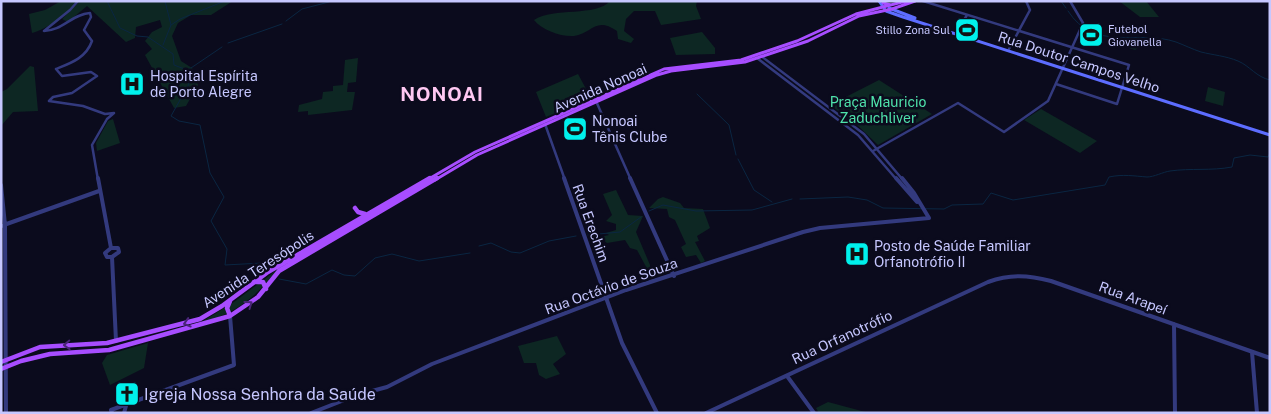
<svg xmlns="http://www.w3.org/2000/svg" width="1271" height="414" viewBox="0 0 1271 414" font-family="'Public Sans',sans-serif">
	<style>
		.green { fill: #0d2723 }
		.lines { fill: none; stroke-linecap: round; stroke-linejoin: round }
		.stream { stroke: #0a2642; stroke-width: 1 }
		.tertiary-far1 { stroke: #333a7e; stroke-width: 2.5 }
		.tertiary { stroke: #333a7e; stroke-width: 4 }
		.secondary { stroke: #5d6dff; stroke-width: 3 }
		.primary-far1 { stroke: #a74dff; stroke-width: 3 }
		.primary { stroke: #a74dff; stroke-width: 4.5 }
		.oneway { stroke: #492577 }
		.labels { text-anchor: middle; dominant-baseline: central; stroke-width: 5; stroke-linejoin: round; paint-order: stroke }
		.far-poi-label { font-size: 11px; fill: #c6c7ff; stroke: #0b0b1d; text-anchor: start }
		.street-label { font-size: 14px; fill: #c6c7ff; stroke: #0b0b1d }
		.poi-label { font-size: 14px; fill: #c6c7ff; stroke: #0b0b1d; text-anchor: start }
		.park-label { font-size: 14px; fill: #4fe2ab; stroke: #0b0b1d }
		.near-poi-label { font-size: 16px; fill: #c6c7ff; stroke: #0b0b1d; text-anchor: start }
		.district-label { font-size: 19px; font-weight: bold; letter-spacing: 1px; fill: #ffc8f2; stroke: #0b0b1d }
	</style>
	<rect width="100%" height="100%" fill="#0b0b1d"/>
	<path class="green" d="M61,1H76C70,13 45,30 32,33L29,14L45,10Z
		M80,1H233L211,15H191L178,23L172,36L181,61L192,68L198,85L186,106L174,108L145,55L152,49L145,41L152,32L162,27L160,20L136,27L135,38L126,42L87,6L68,22L62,19Z
		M610,1H697L696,6L701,19L661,25L655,11H634L626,19L624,31L634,39L631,43L618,39L617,31C595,16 592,34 574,36C561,37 542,30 534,20C554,7 596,17 610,1Z
		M1119,1H1146L1159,17H1140Z
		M702,32L715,48V54L676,55L670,38Z
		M1113,38L1150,40L1135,50L1110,42Z
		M358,58L356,82L348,83L347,92H355L352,110L308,115V111L298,112L299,105L322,99L323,92L333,91V86L343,85L345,60Z
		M30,66L34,67L38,111L13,112L1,126V92L7,89Z
		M578,74L591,98L546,117L536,92Z
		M879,80L932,114L878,145L855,123L830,105Z
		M1208,87L1225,92L1223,106L1205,101Z
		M1041,109L1097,141L1080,153L1024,120Z
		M113,119L120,143L97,151L96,143L108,121Z
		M616,190L628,215L643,216L636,232L650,265L651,276L637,250L630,248L625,240L607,243L600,237L609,235L606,233L616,230V224L606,221L612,215L603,194Z
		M663,197L680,203L684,208L703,209L710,228L697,236L699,241L695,242L705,261L701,263L696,255L686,257L681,247L686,244L675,220L669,217L667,209L649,208L658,199Z
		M278,269C254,298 238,313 200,323L234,302Z
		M557,336L566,354L553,364L560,374L546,379L539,375L536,363H524L518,346Z
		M148,343L144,368L110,385L102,363L107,355Z
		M828,402L869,413H819L816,408Z"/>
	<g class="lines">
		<path class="stream" d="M107,1L120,28L137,36L148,37L173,54L174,65L187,70
			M1061,1L1066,8
			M1068,11C1095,53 1138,29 1176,42C1184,45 1192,49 1201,52C1213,55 1226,56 1238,61C1250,66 1256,77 1270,80
			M286,21L302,9L329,2
			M171,25L180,19L225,1
			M228,43L282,24
			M163,45L171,25L165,1
			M188,70L222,47
			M187,71L189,84L171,116L179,121L200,125L210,173L224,197L211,221L227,249L225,265L262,263L267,268
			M697,94L729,125L736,155
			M738,159L754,190L772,202
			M800,199L848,197L867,200L883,208L944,209L952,205L983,204L991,193L1013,200L1105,185L1109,177C1123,174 1134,176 1147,177C1154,177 1163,172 1170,171C1191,168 1211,171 1232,167L1234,158L1250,155L1268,157L1270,153
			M649,211L663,205L696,211L752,210L792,199
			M588,235L620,232L641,217
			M479,246L491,243L511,252L520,253L549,241L576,236
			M279,279L306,284L332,270L344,275L355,276L375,258L392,254L419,261L470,253"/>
		<path class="tertiary-far1" d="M78,1L70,10L44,31C62,31 72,14 90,13L91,17L84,30L92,41C86,58 71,63 56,69L62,76L91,72L97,76L72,93L53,97L49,101L83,106L105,114
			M923,1L1129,65L1117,104L1056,84
			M957,32L967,15
			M1009,49L1030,10L1026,1
			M761,56L864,134L903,180
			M757,58L858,135L897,180
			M596,101L631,180
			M105,114L114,113
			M107,119L114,113
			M545,124L565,180
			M873,151L958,103L1004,132L1048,101L1083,23L1070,1
			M98,180L92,145L107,119"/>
		<path class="tertiary" d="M98,178L111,248
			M564,178L622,343L657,413
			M630,178L674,276
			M896,178L917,202
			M1,185L5,225L6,413
			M1,226L99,191
			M111,248H118L119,252L112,257H107L105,253Z
			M112,257L116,341
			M1174,324L1175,413
			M1252,352L1257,413
			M787,376L814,413
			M112,413L111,410L234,365L230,316
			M124,413L126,406
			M311,413L357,395L387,387L432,364L626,290L803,232L820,228L929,218L914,193L902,178
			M706,413L988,282C1010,274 1028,275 1051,281L1270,358"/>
		<path class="secondary" d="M879,1L886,11L903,17L1270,135
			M889,8L915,18"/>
		<path class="primary-far1" d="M883,3L891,5
			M427,180L475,152L664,69L741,60L797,41L856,14L906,1
			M435,180L477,155L657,75L671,71L745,62L808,41L859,16L892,9L915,1"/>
		<path class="primary" d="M355,208L358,212L365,214
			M254,282H263L266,289
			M230,301L227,308L230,316
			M1,362L40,347L107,343L200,319L222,306L268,272L430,178
			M1,369L21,361L50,354L109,350L230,316L258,297L279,271L437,178"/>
	</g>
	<defs><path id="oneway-chevron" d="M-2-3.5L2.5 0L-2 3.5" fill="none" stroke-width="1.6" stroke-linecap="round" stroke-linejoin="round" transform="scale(1.25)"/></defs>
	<g class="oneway">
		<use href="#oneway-chevron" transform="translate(249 304) rotate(-36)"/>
		<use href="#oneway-chevron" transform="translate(187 323) rotate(164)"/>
		<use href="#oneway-chevron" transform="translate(67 345) rotate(178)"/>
	</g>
	<defs>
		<symbol id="stadium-square" viewBox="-11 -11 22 22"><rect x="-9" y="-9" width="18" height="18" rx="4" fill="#00f1ec" stroke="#0b0b1d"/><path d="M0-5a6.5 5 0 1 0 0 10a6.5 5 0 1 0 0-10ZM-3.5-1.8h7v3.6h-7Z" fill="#111"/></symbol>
		<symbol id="hospital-square" viewBox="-11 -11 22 22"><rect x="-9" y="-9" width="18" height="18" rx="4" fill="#00f1ec" stroke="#0b0b1d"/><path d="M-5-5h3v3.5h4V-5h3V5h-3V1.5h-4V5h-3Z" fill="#111"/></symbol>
		<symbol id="church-square" viewBox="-11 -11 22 22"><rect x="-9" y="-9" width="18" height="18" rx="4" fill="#00f1ec" stroke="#0b0b1d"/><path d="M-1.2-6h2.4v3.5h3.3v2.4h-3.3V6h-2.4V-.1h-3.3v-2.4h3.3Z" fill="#111"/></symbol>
	</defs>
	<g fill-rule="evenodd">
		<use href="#stadium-square" x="953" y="16" width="28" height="28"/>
		<use href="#stadium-square" x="1077" y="21" width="28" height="28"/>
		<use href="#hospital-square" x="118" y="70" width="28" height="28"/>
		<use href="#stadium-square" x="561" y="115" width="28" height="28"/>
		<use href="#hospital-square" x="843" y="240" width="28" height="28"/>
		<use href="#church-square" x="113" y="380" width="28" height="28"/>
	</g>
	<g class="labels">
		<g class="far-poi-label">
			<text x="1108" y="29">Futebol<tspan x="1108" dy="13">Giovanella</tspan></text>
			<text x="950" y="30" text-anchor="end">Stillo Zona Sul</text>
		</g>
		<g class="street-label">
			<text transform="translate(1079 62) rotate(18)">Rua Doutor Campos Velho</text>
			<text transform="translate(600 88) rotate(-24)">Avenida Nonoai</text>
			<text transform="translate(591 223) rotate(70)">Rua Erechim</text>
			<text transform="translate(258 269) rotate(-33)">Avenida Teresópolis</text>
			<text transform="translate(611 286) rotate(-20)">Rua Octávio de Souza</text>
			<text transform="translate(1133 298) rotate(20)">Rua Arapeí</text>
			<text transform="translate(842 337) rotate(-25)">Rua Orfanotrófio</text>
		</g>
		<g class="poi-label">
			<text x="150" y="76">Hospital Espírita<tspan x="150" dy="16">de Porto Alegre</tspan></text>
			<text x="592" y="121">Nonoai<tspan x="592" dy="16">Tênis Clube</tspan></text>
			<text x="874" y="246">Posto de Saúde Familiar<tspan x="874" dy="16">Orfanotrófio II</tspan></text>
		</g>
		<g class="park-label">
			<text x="878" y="102">Praça Mauricio<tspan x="878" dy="16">Zaduchliver</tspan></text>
		</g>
		<g class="near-poi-label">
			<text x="144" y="394">Igreja Nossa Senhora da Saúde</text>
		</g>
		<g class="district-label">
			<text x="442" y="94">NONOAI</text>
		</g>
	</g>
	<rect width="1271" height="414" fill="none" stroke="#c6c7ff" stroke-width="5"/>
</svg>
